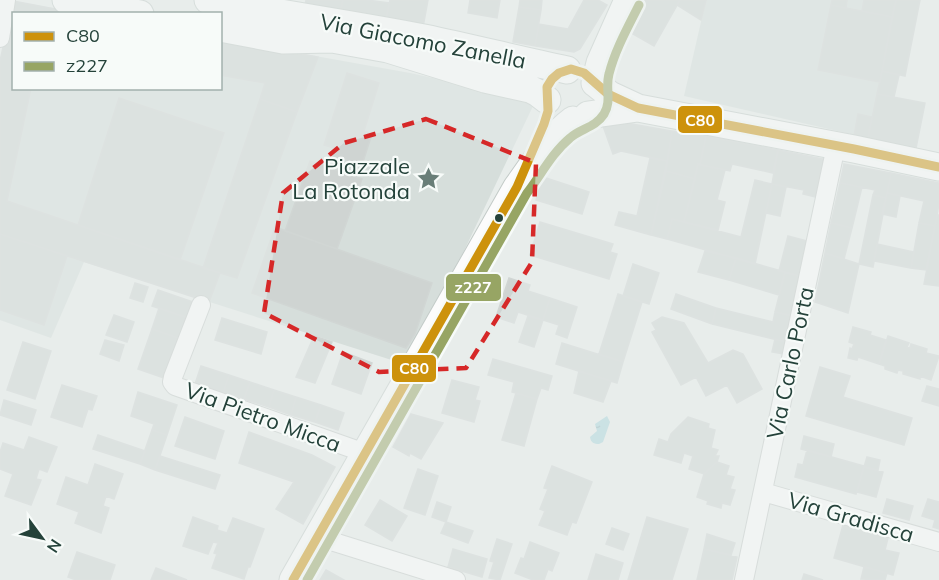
<svg xmlns="http://www.w3.org/2000/svg" width="939" height="580" viewBox="0 0 939 580" font-family="Mulish,sans-serif">
	<style>
		.built { fill: #d6dedb }
		.water { fill: url(#water-ripples) }
		.building { fill: #cfd4d2; stroke: #d1d6d4; stroke-width: 1.5 }
		.lines { fill: none; stroke-linecap: round; stroke-linejoin: round }
		.street-casing { stroke: #c5cac8; stroke-width: 20 }
		.secondary-casing { stroke: #c3cbc8; stroke-width: 29 }
		.street { stroke: #fcfcfc; stroke-width: 18 }
		.secondary { stroke: #fcfcfc; stroke-width: 27 }
		.bus-1-casing { stroke: #f7fbf9; stroke-width: 14 }
		.bus-2-casing { stroke: #f7fbf9; stroke-width: 14 }
		.bus-1 { stroke: #cd920c; stroke-width: 9 }
		.bus-2 { stroke: #97a564; stroke-width: 9 }
		.marked { fill: none; stroke: #d62828; stroke-width: 4.5; stroke-dasharray: 12 8; stroke-linejoin: round }
		.bus-dot { fill: #24423a; stroke: #f7fbf9; stroke-width: 2 }
		.labels { text-anchor: middle; dominant-baseline: central; stroke-width: 4.5; stroke-linejoin: round; paint-order: stroke }
		.street-label { font-size: 22px; fill: #24423a; stroke: #f7fbf9 }
		.poi-label { font-size: 22px; fill: #24423a; stroke: #f7fbf9; text-anchor: end }
		.line-badge { stroke: #f7fbf9; stroke-width: 2 }
		.badge-label { font-size: 16px; text-anchor: middle; font-weight: bold; fill: #fff }
	</style>
	<defs>
		<pattern id="water-ripples" width="26" height="14" patternUnits="userSpaceOnUse" patternTransform="scale(1.5)"><rect width="26" height="14" fill="#a9d4db"/><path d="M2 4q2-2 4 0t4 0M15 11q2-2 4 0t4 0" fill="none" stroke="#91b7bd"/></pattern>
	</defs>
	<rect width="100%" height="100%" fill="#e8edeb"/>
	<path class="built" d="M706,0H896L868,138L684,96Z
		M13,1L81,13L14,14V88H220L221,39L410,73L488,90L509,96L533,106L463,253L401,363L84,262L51,338L0,320V61Z"/>
	<path class="water" d="M607,416L610,422L603,442L599,444C594,444 591,443 590,437L597,431L595,424Z"/>
	<path class="building" d="M306,0H343L340,12L305,6Z
		M343,0H367L389,3L386,20L340,12Z
		M390,0H428L423,27L386,20Z
		M470,0H500L497,18L468,13Z
		M520,0H542L541,10L519,7Z
		M584,0H598L607,5L580,49L574,52L535,46L539,24L568,29Z
		M644,0H680L654,46L626,30Z
		M680,0H706L701,20L677,5Z
		M832,0H847L846,8L831,5Z
		M864,0H896L892,17L862,11Z
		M896,0H920L905,76L882,71Z
		M13,1L81,14H14V88H31L7,201L220,273L209,302L0,234V61Z
		M831,5L892,17L880,82L818,70Z
		M519,7L541,10L535,46L513,42Z
		M220,39L318,57L297,112L260,99L265,83L220,75Z
		M882,71L899,75L894,97L877,94Z
		M347,73L379,83L364,131L372,134L362,165L331,155L334,148L324,145Z
		M877,94L925,103L916,148L868,138Z
		M119,98L224,133L180,260L78,225Z
		M260,99L297,112L237,278L203,268Z
		M858,114L872,117L868,138L854,136Z
		M615,121L672,131L667,161L621,151L613,154L603,126Z
		M672,131L706,136L700,165L698,164L695,179L666,171Z
		M706,136L778,150L773,173L732,164L730,171L700,165Z
		M778,150L828,160L820,198L803,194L804,190L772,184Z
		M650,158L667,161L651,235L615,225L619,212L637,216Z
		M310,161L362,179L337,249L285,231Z
		M698,164L725,170L717,200L725,202L718,230L684,222Z
		M844,164L891,173L886,198L873,195L875,190L840,183Z
		M666,171L695,179L684,222L672,219L667,239L651,235Z
		M891,173L939,183V204L935,226L919,223L924,201L887,193Z
		M543,177L589,192L582,214L536,200Z
		M755,180L772,184L755,264L667,239L672,219L741,237Z
		M840,183L862,187L852,228L831,223Z
		M772,184L786,187L780,216L766,213Z
		M887,193L900,196L896,217L882,214Z
		M873,195L886,198L873,267L859,264Z
		M937,215H939V286L924,284Z
		M540,222L613,244L610,252L617,254L609,279L530,255Z
		M831,223L852,228L844,259L825,253Z
		M919,223L935,226L926,270L911,268Z
		M275,227L432,283L415,334L406,348L252,293Z
		M0,234L67,256L44,325L0,310Z
		M788,236L811,242L803,277L779,271Z
		M877,244L914,252L911,268L874,261Z
		M705,251L736,258L729,280L698,272Z
		M825,253L859,264L848,313L815,302Z
		M736,258L785,272L779,295L729,280Z
		M633,264L659,273L649,304L623,296Z
		M785,272L803,277L793,316L775,312Z
		M509,278L530,285L528,291L550,298L543,320L518,312L514,323L496,317Z
		M135,283L148,287L143,302L130,298Z
		M158,290L193,302L188,318L152,306Z
		M618,294L642,302L623,362L599,354Z
		M676,294L716,308L712,324L671,309Z
		M550,298L577,307L567,338L556,334L559,325L543,320Z
		M159,308L188,318L181,339L152,329Z
		M716,308L773,322L775,312L793,316L786,342L712,324Z
		M114,315L134,322L127,342L106,335Z
		M528,316L543,320L534,347L519,342Z
		M662,317L684,323L708,363L733,350L743,354L762,389L737,403L727,385L706,396L696,377L681,385L652,332L656,330L652,323Z
		M222,318L267,332L261,354L215,340Z
		M853,327L871,332L870,335L886,340L879,364L858,357L857,360L848,358L850,348L852,349L854,344L849,342Z
		M152,329L181,339L167,379L138,369Z
		M314,336L332,342L315,383L296,377Z
		M888,336L909,343L907,347L910,348L911,344L927,349L926,353L939,356L931,380L920,376V379L903,374V371L898,370L897,373L885,369V366L879,364Z
		M775,339L786,342L783,354L772,352Z
		M105,340L124,345L119,361L100,354Z
		M23,342L51,351L35,399L7,390Z
		M562,343L623,362L617,383L556,364Z
		M343,352L372,363L361,394L332,384Z
		M493,359L552,376L548,390L541,388L537,399L512,392L514,382L488,375Z
		M201,366L229,375L223,393L195,384Z
		M820,367L850,376L843,397L912,418L904,445L806,416Z
		M579,371L611,381L603,402L574,393Z
		M229,375L250,382L244,399L223,393Z
		M452,380L479,387L475,400L480,401L474,422L442,413Z
		M250,382L274,390L269,407L244,399Z
		M62,385L97,396L92,410L88,409L82,427L51,417Z
		M927,386L939,389V406L922,401Z
		M274,390L296,397L291,415L269,407Z
		M138,392L177,405L167,435L152,430L154,424L131,416Z
		M516,393L537,399L524,446L502,440Z
		M296,397L321,405L315,422L291,415Z
		M4,400L36,410L31,425L0,415Z
		M321,405L344,413L338,430L315,422Z
		M411,414L443,423L421,459L410,453L409,456L393,447Z
		M185,417L224,431L215,459L175,446Z
		M688,417L709,424L708,428L715,430L711,448L718,450L715,456H719L717,462L704,474L689,469L693,456L684,453L681,463L654,455L659,439L668,442L671,434Z
		M152,430L167,435L155,470L140,464Z
		M249,432L312,455L335,467L303,524L276,509L294,482L239,463Z
		M98,435L145,451L140,464L93,449Z
		M804,436L834,444L831,457L801,449Z
		M29,437L57,447L47,472L39,469L36,479L41,480L31,505L5,496L13,474L0,469V452L3,443L24,450Z
		M807,450L864,466L856,494L795,477L798,464L803,465Z
		M160,456L220,475L215,489L155,470Z
		M867,457L880,460L878,470L864,467Z
		M717,462L729,466L726,475L734,477L730,489L735,490L730,505L722,503L721,508L707,504L708,501L697,497L704,474Z
		M95,464L123,474L114,499L106,496L103,506L109,508L101,533L75,523L79,512L57,504L66,477L88,485Z
		M552,466L592,482L576,523L572,522L567,535L539,525L545,511L540,509L548,489L544,488Z
		M864,467L883,472L876,497L857,492Z
		M418,469L438,476L425,515L404,508Z
		M887,499L913,506L909,520L883,513Z
		M928,499L939,502V529L933,527L935,520L922,516Z
		M380,500L407,516L392,541L365,525Z
		M437,502L451,507L446,522L432,517Z
		M193,517L218,526L217,530L227,533L233,518L264,529L250,567H248L244,579L212,568L217,554L214,553L218,543L213,542L208,554L183,546Z
		M647,517L688,529L672,580H628Z
		M446,522L473,531L468,543L441,533Z
		M843,525L888,538L885,550L899,553L893,575L834,558Z
		M612,528L629,534L623,550L606,544Z
		M707,534L735,543L731,555L704,549Z
		M497,539L512,544L500,580L489,578L494,562L490,561Z
		M530,542L559,553L552,571L548,569L544,580H533L515,573L521,558L524,559Z
		M453,549L487,559L482,577L448,567Z
		M704,549L737,557L732,580H697Z
		M77,552L115,565L110,580H76L68,577Z
		M596,554L623,563L618,580H588Z
		M864,567L887,573L885,580L861,579Z
		M156,568L187,580H151Z
		M326,570L344,580H320Z
		M804,574L823,580H802Z"/>
	<g class="lines">
		<defs>
			<path id="street" d="M0,38L6,0
				M201,305L173,377L172,382L175,386L365,453
				M763,492L939,542
				M318,537L456,580
				M744,580L836,146"/>
			<path id="secondary" d="M66,0L140,14
				M208,0C280,14 352,24 424,38C472,48 519,60 567,70
				M220,28L283,40L332,39L388,49L485,79L530,89L538,93L547,100
				M595,83L610,95L638,108L854,149L939,167
				M595,83L600,63L628,0
				M588,115L638,108
				M293,580L517,187C534,164 549,138 573,120"/>
		</defs>
		<use href="#street" class="street-casing"/>
		<use href="#secondary" class="secondary-casing"/>
		<use href="#street" class="street"/>
		<use href="#secondary" class="secondary"/>
		<defs>
			<path id="bus-1" d="M293,580L517,187L544,124L548,111L547,87L552,79L559,73L571,69L584,73L608,94L638,108L854,149L939,167"/>
			<path id="bus-2" d="M307,580L527,193C541,175 552,153 570,138C581,128 595,128 604,114C612,101 605,88 609,74C615,50 628,27 639,5"/>
		</defs>
		<use href="#bus-1" class="bus-1-casing"/>
		<use href="#bus-2" class="bus-2-casing"/>
		<use href="#bus-1" class="bus-1"/>
		<use href="#bus-2" class="bus-2"/>
	</g>
	<path d="M0 0H939V580H0ZM426,119L536,163L532,262L466,368L379,372L264,313L283,193L344,143Z" fill="#e8edeb" fill-opacity=".55" fill-rule="evenodd"/>
	<path class="marked" d="M426,119L536,163L532,262L466,368L379,372L264,313L283,193L344,143Z"/>
	<defs>
		<symbol id="sight-bare" viewBox="-9 -9 18 18"><path d="M0-6L1.8-2.2L6-1.7L2.9 1.2L3.7 5.4L0 3.3L-3.7 5.4L-2.9 1.2L-6-1.7L-1.8-2.2Z" fill="#697e78" stroke="#f7fbf9" stroke-width="2.5" paint-order="stroke"/></symbol>
	</defs>
	<g fill-rule="evenodd">
		<use href="#sight-bare" x="412" y="162" width="33" height="33"/>
	</g>
	<circle class="bus-dot" cx="499" cy="218" r="5"/>
	<g class="labels">
		<g class="street-label">
			<text transform="translate(423 41) rotate(11)">Via Giacomo Zanella</text>
			<text transform="translate(790 363) rotate(-78)">Via Carlo Porta</text>
			<text transform="translate(263 417) rotate(20)">Via Pietro Micca</text>
			<text transform="translate(851 517) rotate(16)">Via Gradisca</text>
		</g>
		<g class="poi-label">
			<text x="410" y="166">Piazzale<tspan x="410" dy="25">La Rotonda</tspan></text>
		</g>
	</g>
	<g class="line-badge">
		<rect x="677" y="105" width="46" height="29" rx="6" fill="#cd920c"/>
		<rect x="445" y="273" width="57" height="29" rx="6" fill="#97a564"/>
		<rect x="391" y="354" width="46" height="29" rx="6" fill="#cd920c"/>
	</g>
	<g class="badge-label">
		<text x="700" y="126">C80</text>
		<text x="473" y="293">z227</text>
		<text x="414" y="374">C80</text>
	</g>
	<rect x="12" y="12" width="210" height="78" fill="#f7fbf9" stroke="#a3b1ad" stroke-width="1.5"/>
	<rect x="24" y="32" width="30" height="9" fill="#cd920c" stroke="#a3b1ad" stroke-width="1.5"/>
	<text x="66" y="42" font-size="18" fill="#24423a">C80</text>
	<rect x="24" y="62" width="30" height="9" fill="#97a564" stroke="#a3b1ad" stroke-width="1.5"/>
	<text x="66" y="72" font-size="18" fill="#24423a">z227</text>
	<g transform="translate(42 538) rotate(123)" stroke="#f7fbf9" stroke-width="4.5" paint-order="stroke">
	<path d="M0-4.5L10 22L0 15L-10 22Z" fill="#24423a"/>
	<text y="-9" font-size="16" font-weight="bold" text-anchor="middle" fill="#24423a">N</text>
	</g>
</svg>
